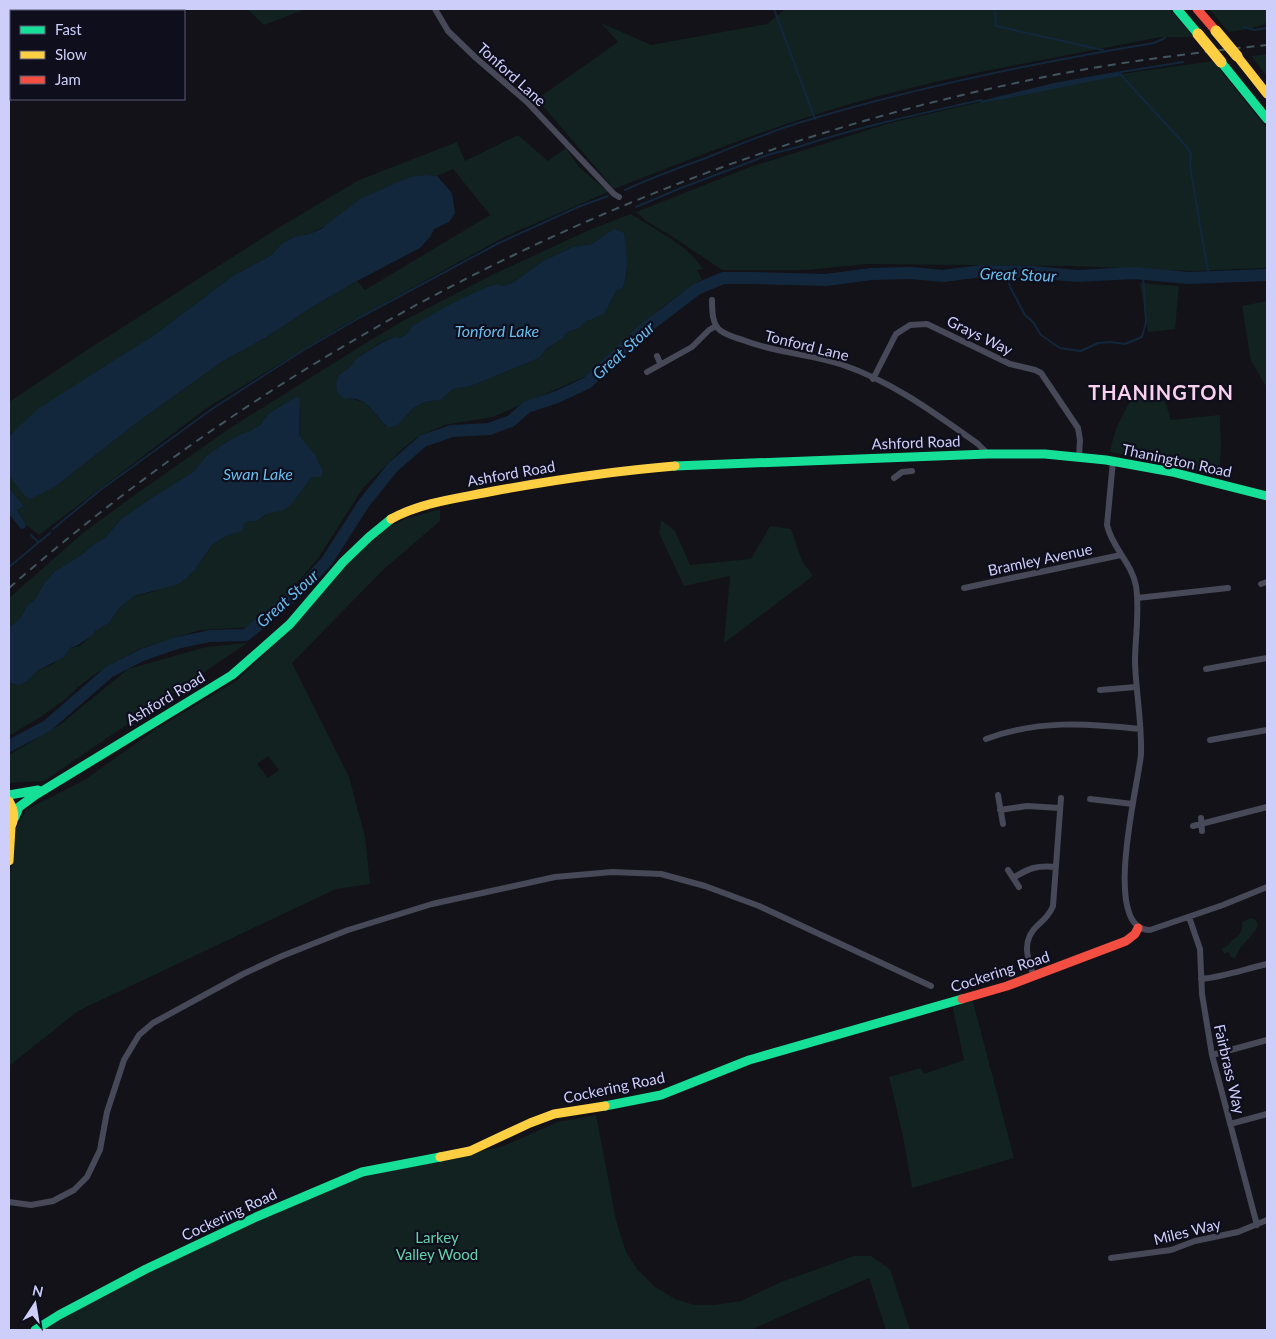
<svg xmlns="http://www.w3.org/2000/svg" width="1276" height="1339" viewBox="0 0 1276 1339" font-family="Lato,sans-serif">
	<style>
		.green { fill: #112221; fill-rule: evenodd }
		.water { fill: #12273c }
		.lines { fill: none; stroke-linecap: round; stroke-linejoin: round }
		.stream { stroke: #12273c; stroke-width: 2 }
		.river { stroke: #12273c; stroke-width: 12 }
		.street { stroke: #474858; stroke-width: 6 }
		.fast { stroke: #16e098; stroke-width: 9 }
		.slow { stroke: #ffcf43; stroke-width: 9 }
		.jam { stroke: #f24e42; stroke-width: 9 }
		.rail { stroke: #40555f; stroke-width: 2; stroke-dasharray: 8 6; stroke-linecap: butt }
		.slow-bridge { stroke: #ffcf43; stroke-width: 11 }
		.labels { text-anchor: middle; dominant-baseline: central; stroke-width: 4.5; stroke-linejoin: round; paint-order: stroke }
		.street-label { font-size: 15px; fill: #cecefa; stroke: #0e0e1c }
		.park-label { font-size: 15px; fill: #63d1a9; stroke: #0e0e1c }
		.water-label { font-size: 16px; font-style: italic; fill: #67beee; stroke: #0e0e1c }
		.district-label { font-size: 20px; font-weight: bold; letter-spacing: 1px; fill: #fad0ef; stroke: #0e0e1c }
	</style>
	<rect width="100%" height="100%" fill="#121218"/>
	<path class="green" d="M247,9H306L264,25Z
		M790,9H1170L1194,37H1161C1065,56 969,72 875,97C785,121 700,155 614,189L537,99L618,42L601,23L651,45L767,24L784,10Z
		M1209,9H1267V20L1265,24L1249,29L1229,32Z
		M1267,54V76L1251,56Z
		M1213,61L1267,128V268L1193,271L1073,266L867,264L806,270H722L673,237L646,221L636,212L750,167L890,123L1019,93L1121,74Z
		M518,135L548,161L566,148L579,167L608,192L506,236L339,328L208,407L39,535L26,525L17,510L24,506L9,488V475L56,486L139,421L223,361L265,338L312,307L357,281L365,290L490,215L453,169L437,176L426,175L309,234L294,237L281,244L272,255L234,275L153,336L9,435V402L87,350L278,228L359,180L457,142L465,161Z
		M631,214C655,230 687,244 703,269L697,270L702,279L661,308L649,322L586,376L493,417L444,425L416,438L400,451L363,488L319,557L293,588L252,627L200,630L139,649L95,674L78,687L67,698L42,716L9,736V683L19,685L27,681L37,671L53,664L70,648L80,646L94,632L109,623L120,607L132,597L155,591L201,562L213,544L235,531L248,521C260,523 256,520 265,515C270,512 278,512 284,509C293,505 305,486 312,477H321L319,462L299,435L300,410L296,397L269,413L261,424L252,430L239,435L222,445L206,456L193,472L150,499L121,519L105,538L97,542L80,556L55,571L45,582L35,599L27,606L20,619L9,627V598L83,533L129,499L230,428L369,341L401,322L494,274L589,230ZM624,233L627,275L623,288L617,290L604,314L598,316L591,320H587L579,328L566,333L562,339L547,348L539,358L471,386L453,389L435,401L425,402L413,408L398,425L388,428C372,414 373,403 350,398L340,374L350,367L357,358L380,343L395,337L400,338L407,334L412,326L487,287L497,284L503,286L514,282L543,261L573,247L592,244L602,238Z
		M1140,283L1179,286L1175,329L1148,332Z
		M1267,301V388L1251,361L1242,306Z
		M1134,395L1165,401L1171,420L1220,415L1221,446L1219,477L1161,460L1110,452C1114,429 1122,415 1134,395Z
		M440,509V521L383,570L292,663L349,777L365,837L370,884L336,889L78,1011L9,1066V881L14,849V831L26,810L86,779L156,729L236,681L294,626L354,556L388,528L405,519ZM268,756L279,770L268,778L257,764Z
		M661,520L675,531L690,565L751,559L770,526L791,529L802,561L813,576L724,643L730,576L684,586L659,533Z
		M247,643L44,781L9,783V755L61,724L128,669L206,647Z
		M1251,918L1256,920L1258,925L1256,930L1241,947L1235,958L1231,957L1228,952L1224,954L1222,948C1228,947 1228,944 1232,940C1240,935 1243,932 1242,922Z
		M972,998L1014,1158L912,1188L903,1136L889,1077L921,1068L924,1074L964,1060L952,1004Z
		M596,1115L616,1220L626,1252L637,1269L654,1286L675,1299L695,1305H715L741,1301L781,1282L854,1256H871L890,1269L910,1330H886L869,1278L750,1330H39L152,1269L257,1219L363,1174L501,1147L558,1122Z"/>
	<path class="water" d="M1121,71L1120,76C1074,84 1028,95 981,103L980,101L1054,83Z
		M426,175L437,176L452,193L455,213L449,222L434,229L430,237L420,248L357,281L312,307L265,338L223,361L139,421L56,486L30,499L25,496L9,476V436L39,408L153,336L234,275L272,255L281,244L294,237L309,234L321,229L360,199L410,177Z
		M614,229L624,233C627,251 629,271 623,288L617,290L604,314L598,316L591,320H587L579,328L566,333L562,339L547,348L539,358L471,386L453,389L440,400L425,402L413,408L398,425L388,428C375,416 366,394 344,399L337,392L336,383L340,374L350,367L357,358L381,343L395,337L400,338L407,334L412,326L455,302L487,287L497,284L503,286L514,282L543,261L573,247L592,244Z
		M296,397L300,399L299,435L315,455L323,471L321,477H312C305,486 293,505 284,510C278,512 270,512 265,515C256,520 260,523 248,521L244,524L242,531L228,535L213,544L194,571L179,584L134,596L120,607L109,623L94,632L93,635C84,640 80,645 70,648L64,657L37,671L27,681L19,685L9,683V627L20,619L27,606L35,599L45,582L55,571L80,556L97,542L105,538L121,519L150,499L193,472L206,456L222,445L239,435L252,430L261,424L269,413Z
		M9,488L24,506L17,510L26,525L25,528L21,529L9,514Z"/>
	<g class="lines">
		<path class="stream" d="M774,9L815,119
			M995,9L996,26L1103,50
			M1243,27L1255,30L1267,28
			M1183,62L1121,72L1120,74L1186,146L1191,154L1190,166L1209,278
			M625,190C651,178 678,168 706,158C735,146 765,134 795,124C913,88 1033,63 1154,43L1165,38
			M636,207L681,188L758,159C766,154 788,150 798,147C858,127 920,114 981,100
			M1007,271L1010,287L1025,315L1033,322L1041,335L1060,348L1081,351L1098,343L1110,342L1125,344L1142,337L1146,322L1143,274
			M53,529L99,491L212,409L302,351L359,318L499,243L578,207L608,196
			M31,535L38,542
			M9,567L50,533"/>
		<path class="river" d="M9,746L47,726L109,672L142,655L177,643L210,636L246,635L300,590L327,561L364,503L393,467L423,441L452,431L489,429L511,421L527,407L557,397L587,383L647,327L697,289L723,278H751L826,280L871,274L911,273L943,276L982,271L1034,272L1077,276L1134,273L1189,278L1267,275"/>
		<path class="street" d="M435,9L448,31L476,58L527,102L614,194L619,197
			M712,300C712,310 712,325 721,331C727,335 736,338 743,340C775,353 810,354 843,365C893,382 936,414 978,444L988,454
			M657,356L660,363
			M647,372L692,347L709,330L716,326
			M873,379L896,334L910,325L927,324L1010,364L1035,370L1041,373L1078,428L1080,440L1079,457
			M1113,461L1107,525C1112,548 1132,563 1136,586C1140,611 1135,637 1135,662C1136,693 1142,723 1141,754C1139,782 1100,930 1150,930L1223,905L1267,887
			M894,478L902,472L912,471
			M1261,584L1267,582
			M964,588L1121,555
			M1137,598L1228,588
			M1206,669L1267,658
			M1100,690L1136,687
			M986,739C1037,720 1086,723 1140,729
			M1210,740L1267,730
			M998,795L1003,824
			M1090,799L1133,804
			M1000,810L1027,806L1060,808
			M1201,818L1202,831
			M1193,826L1267,807
			M1008,870L1019,887
			M1013,878C1029,868 1037,865 1056,867
			M1189,917L1200,949L1202,994L1212,1055L1257,1225
			M1034,977C1027,958 1021,940 1038,925C1045,919 1050,914 1053,906L1061,798
			M1201,979C1224,977 1245,969 1267,964
			M1212,1055L1267,1040
			M1230,1124L1267,1114
			M9,1202L31,1205L53,1201L74,1190L87,1177L100,1150L107,1112L124,1060L139,1035L153,1023L243,974L282,956L348,930L432,904L555,877L612,872L661,874L705,886L759,906L931,986
			M1111,1258L1171,1250L1195,1241L1238,1232L1267,1220"/>
		<path class="fast" d="M1177,9L1198,34
			M1221,62L1267,119
			M675,466L988,454H1045L1106,460L1172,472L1267,496
			M9,795L38,790
			M15,817L19,807L34,796L232,675L290,624L343,562L369,537L391,519
			M605,1106L661,1095L749,1060L962,999
			M35,1330L59,1315L146,1269L256,1217L362,1172L440,1157"/>
		<path class="slow" d="M1237,56L1267,94
			M391,519C422,502 460,498 494,491C554,480 614,471 675,466
			M9,801C15,811 16,820 9,830
			M9,861L11,827
			M440,1157L470,1151L530,1123L554,1114L605,1106"/>
		<path class="jam" d="M1197,9L1216,31
			M962,999L1007,986L1126,941L1135,934L1138,928"/>
		<path class="rail" d="M9,588C293,340 642,163 1011,84C1096,65 1181,54 1267,45"/>
		<path class="slow-bridge" d="M1216,31L1237,56
			M1198,34L1221,62"/>
	</g>
	<g class="labels">
		<g class="street-label">
			<text transform="translate(512 74) rotate(42)">Tonford Lane</text>
			<text transform="translate(980 335) rotate(26)">Grays Way</text>
			<text transform="translate(807 345) rotate(14)">Tonford Lane</text>
			<text transform="translate(916 442) rotate(-2)">Ashford Road</text>
			<text transform="translate(1177 460) rotate(12)">Thanington Road</text>
			<text transform="translate(511 473) rotate(-10)">Ashford Road</text>
			<text transform="translate(1040 559) rotate(-12)">Bramley Avenue</text>
			<text transform="translate(165 698) rotate(-31)">Ashford Road</text>
			<text transform="translate(1000 971) rotate(-18)">Cockering Road</text>
			<text transform="translate(1230 1069) rotate(77)">Fairbrass Way</text>
			<text transform="translate(614 1087) rotate(-12)">Cockering Road</text>
			<text transform="translate(229 1214) rotate(-25)">Cockering Road</text>
			<text transform="translate(1187 1231) rotate(-14)">Miles Way</text>
		</g>
		<g class="park-label">
			<text x="437" y="1237">Larkey<tspan x="437" dy="17">Valley Wood</tspan></text>
		</g>
		<g class="water-label">
			<text transform="translate(1018 274) rotate(2)">Great Stour</text>
			<text x="497" y="330">Tonford Lake</text>
			<text transform="translate(623 350) rotate(-42)">Great Stour</text>
			<text x="258" y="473">Swan Lake</text>
			<text transform="translate(287 598) rotate(-42)">Great Stour</text>
		</g>
		<g class="district-label">
			<text x="1161" y="392">THANINGTON</text>
		</g>
	</g>
	<rect width="1276" height="1339" fill="none" stroke="#cecefa" stroke-width="20"/>
	<rect x="10" y="10" width="175" height="90" fill="#0e0e1c" stroke="#5b5b75"/>
	<rect x="20" y="26" width="25" height="8" fill="#16e098" stroke="#5b5b75"/>
	<text x="55" y="35" font-size="15" fill="#cecefa">Fast</text>
	<rect x="20" y="51" width="25" height="8" fill="#ffcf43" stroke="#5b5b75"/>
	<text x="55" y="60" font-size="15" fill="#cecefa">Slow</text>
	<rect x="20" y="76" width="25" height="8" fill="#f24e42" stroke="#5b5b75"/>
	<text x="55" y="85" font-size="15" fill="#cecefa">Jam</text>
	<g transform="translate(35 1304) rotate(12)" stroke="#0e0e1c" stroke-width="4" paint-order="stroke">
	<path d="M0-4L9 19L0 12L-9 19Z" fill="#cecefa"/>
	<text y="-8" font-size="14" font-weight="bold" text-anchor="middle" fill="#cecefa">N</text>
	</g>
</svg>
